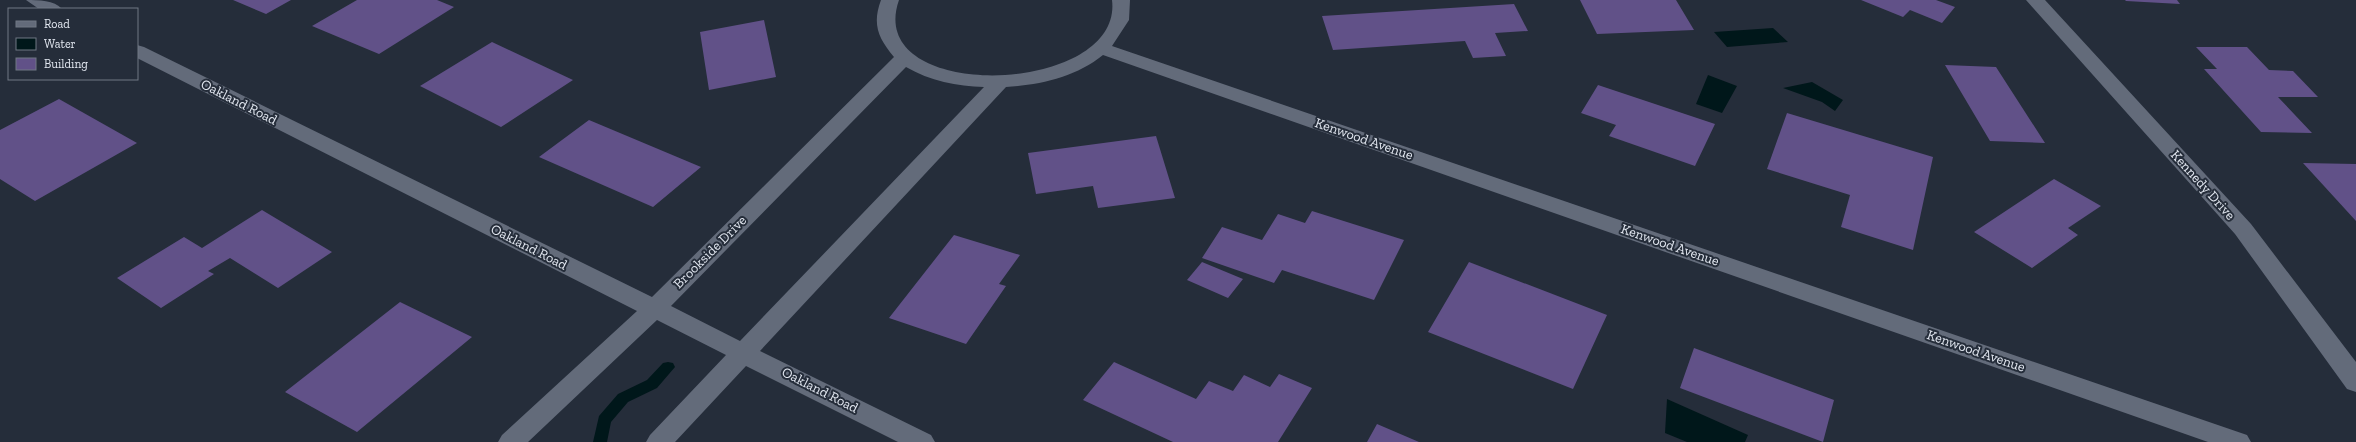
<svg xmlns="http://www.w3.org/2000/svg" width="2356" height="442" viewBox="0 0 2356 442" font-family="'Zilla Slab',serif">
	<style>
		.water { fill: #00171a }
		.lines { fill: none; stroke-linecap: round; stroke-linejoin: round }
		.stream { fill: #00171a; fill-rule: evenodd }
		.building { fill: #615188 }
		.minor { fill: #636b7a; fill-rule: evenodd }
		.labels { text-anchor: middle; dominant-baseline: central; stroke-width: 4; stroke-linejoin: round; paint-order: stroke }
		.street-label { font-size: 14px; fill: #e3e8f1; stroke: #252d3a }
	</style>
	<rect width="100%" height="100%" fill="#252d3a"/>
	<path class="water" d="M1773,28L1788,42L1727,47L1714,32Z
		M1708,75L1737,86L1722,113L1696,104Z
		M1812,82L1843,100L1835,111L1822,102L1783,88Z
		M1667,399L1748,435L1745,442H1687L1665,433Z"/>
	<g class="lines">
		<path class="stream" d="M668,362L673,363L675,367L657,388L628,402L611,422L607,442H593L599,416L618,394L647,380L663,363Z"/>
	</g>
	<path class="building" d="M233,0H291L266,14Z
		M357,0H437L454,7L379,54L312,26Z
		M1580,0H1676L1694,30L1597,34Z
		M1861,0H1936L1955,7L1942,23L1910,10L1903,17Z
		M2125,0H2177L2180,4L2126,1Z
		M1514,4L1528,31L1495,33L1506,56L1473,58L1465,41L1333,50L1322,16Z
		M764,20L776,77L709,90L700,32Z
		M492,42L573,80L501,127L420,86Z
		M2196,47H2247L2269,70L2293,71L2318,97H2278L2312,133L2261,132L2204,69H2217Z
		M1945,65L1996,67L2045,143L1990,141Z
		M1598,85L1715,124L1695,166L1609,136L1616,125L1581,113Z
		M59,99L137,143L35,201L0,179V130Z
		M1787,113L1933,157L1913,250L1841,227L1850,195L1767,169Z
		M589,120L701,167L653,207L539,157Z
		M1156,136L1175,198L1098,208L1093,186L1036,194L1028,153Z
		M2303,163L2356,164V221Z
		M2054,179L2101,206L2068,228L2078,235L2032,268L1974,232Z
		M262,210L332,252L278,288L230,258L208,271L214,274L161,308L117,278L184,237L202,248Z
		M1312,211L1404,240L1374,300L1282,270L1274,283L1202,258L1222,227L1262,240L1278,214L1305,223Z
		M954,235L1020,255L999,284L1006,286L966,344L889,318Z
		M1202,262L1243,279L1228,298L1187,280Z
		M1469,262L1607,315L1573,389L1428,332Z
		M400,302L472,337L357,432L285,392Z
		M1694,348L1834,400L1823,442L1680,388Z
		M1114,362L1196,399L1209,381L1233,391L1244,375L1270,387L1279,374L1312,388L1278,442H1173L1083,400Z
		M1377,424L1419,442H1367Z"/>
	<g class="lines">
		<path class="minor" d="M26,0C39,0 54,0 62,9H39Z
			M881,0H899C862,105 1124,96 1112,0H1130L1129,20L1112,46L2247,435L2251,442H2208L1103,55C1076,77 1040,85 1006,87L760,351L931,435L935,442H898L746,366L675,442H646L650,435L726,355L657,320L528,442H498L502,435L637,311L137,58V45L144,47L652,297L894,57C878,38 872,24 881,0ZM906,67C930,81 957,86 984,87L740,341L671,306Z
			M2026,0H2045L2251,224L2356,362V392L2347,389L2235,234Z"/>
	</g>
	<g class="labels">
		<g class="street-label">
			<text transform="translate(239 102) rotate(27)">Oakland Road</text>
			<text transform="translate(1364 139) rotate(19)">Kenwood Avenue</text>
			<text transform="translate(2203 185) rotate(48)">Kennedy Drive</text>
			<text transform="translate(1670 245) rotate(19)">Kenwood Avenue</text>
			<text transform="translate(529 247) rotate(27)">Oakland Road</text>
			<text transform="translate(710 252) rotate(-45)">Brookside Drive</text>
			<text transform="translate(1976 351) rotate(19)">Kenwood Avenue</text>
			<text transform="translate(820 390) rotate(27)">Oakland Road</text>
		</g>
	</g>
	<rect x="8" y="8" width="130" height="72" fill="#252d3a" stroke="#717883"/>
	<rect x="16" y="21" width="20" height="6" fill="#636b7a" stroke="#717883"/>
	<text x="44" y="28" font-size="12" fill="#e3e8f1">Road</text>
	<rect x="16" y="38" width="20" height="12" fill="#00171a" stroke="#717883"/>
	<text x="44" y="48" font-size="12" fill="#e3e8f1">Water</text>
	<rect x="16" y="58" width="20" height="12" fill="#615188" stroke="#717883"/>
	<text x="44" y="68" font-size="12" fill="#e3e8f1">Building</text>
</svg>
